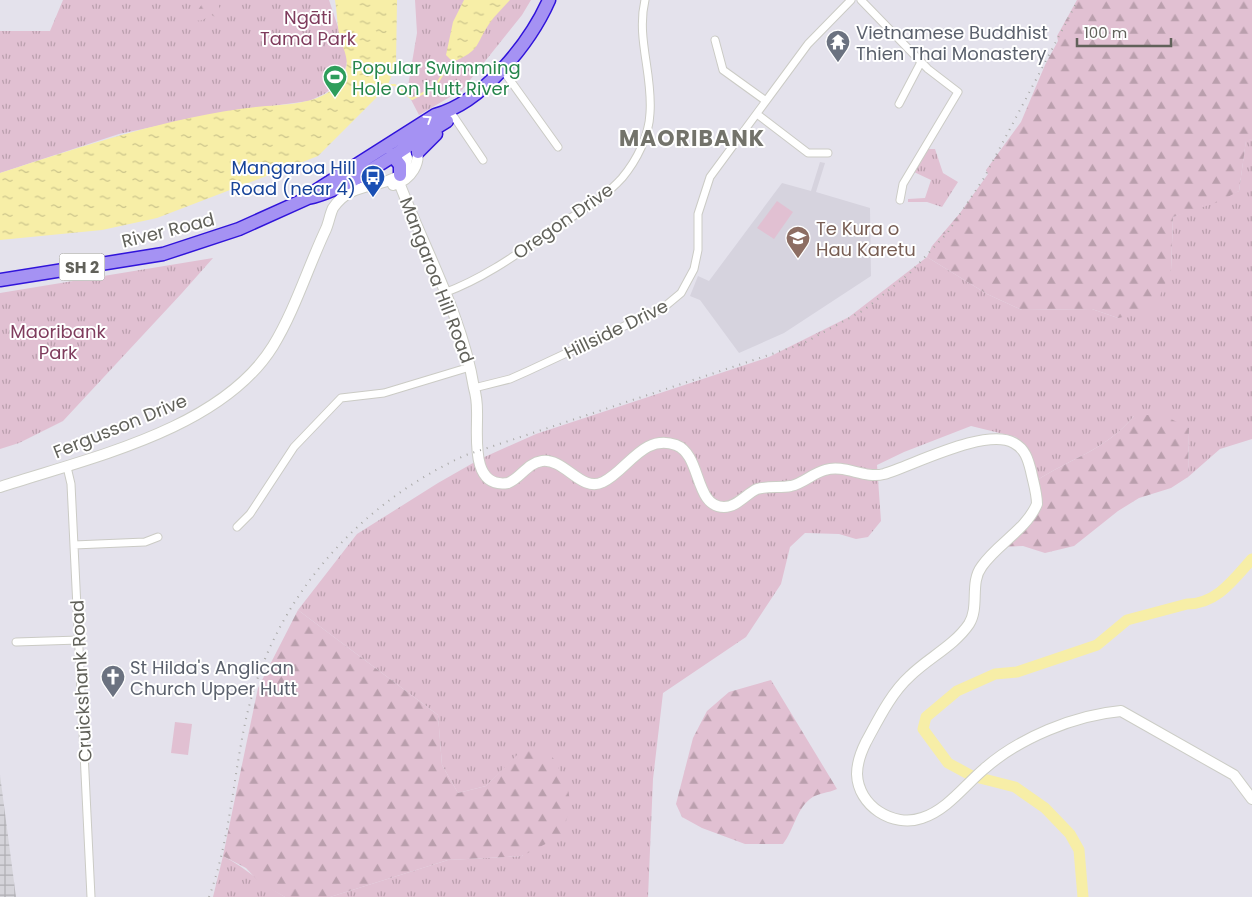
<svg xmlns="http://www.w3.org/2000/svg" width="1252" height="897" viewBox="0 0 1252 897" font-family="Poppins,sans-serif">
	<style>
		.industrial { fill: url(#industrial-grid) }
		.education { fill: #d6d3de }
		.grass { fill: url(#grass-tufts) }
		.forest { fill: url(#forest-firs) }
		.pitch { fill: #e1c0d2 }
		.water { fill: url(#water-ripples) }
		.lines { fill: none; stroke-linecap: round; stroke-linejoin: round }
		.stream { stroke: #f7eea7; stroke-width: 2 }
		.river { stroke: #f7eea7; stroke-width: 11 }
		.street-casing { stroke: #cbcbc5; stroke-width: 9 }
		.secondary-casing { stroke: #cccdc6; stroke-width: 12 }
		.highway-casing { stroke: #3014da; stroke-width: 15 }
		.street { stroke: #fff; stroke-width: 7 }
		.secondary { stroke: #fff; stroke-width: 10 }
		.highway { stroke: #a592f3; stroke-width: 12 }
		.rail { stroke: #a8a8a6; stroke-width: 2; stroke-dasharray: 1 6; stroke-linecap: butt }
		.oneway { stroke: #fff }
		.labels { text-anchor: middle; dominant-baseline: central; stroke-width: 4; stroke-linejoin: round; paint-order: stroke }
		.shield { fill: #fff; stroke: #90908c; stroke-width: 1 }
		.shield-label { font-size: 16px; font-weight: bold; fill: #61615a }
		.park-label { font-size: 18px; fill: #7f3c5d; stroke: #fff }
		.worship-label { font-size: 18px; fill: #5b616d; stroke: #fff; text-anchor: start }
		.leisure-label { font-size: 18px; fill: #27864d; stroke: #fff; text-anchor: start }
		.transit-label { font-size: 18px; fill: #164399; stroke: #fff; text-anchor: end }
		.street-label { font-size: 18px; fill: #61615a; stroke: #fff }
		.education-label { font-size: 18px; fill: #785e54; stroke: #fff; text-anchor: start }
		.district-label { font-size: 22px; font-weight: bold; letter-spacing: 1px; fill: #73736b; stroke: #fff }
	</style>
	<defs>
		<pattern id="industrial-grid" width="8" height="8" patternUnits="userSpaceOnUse" patternTransform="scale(1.25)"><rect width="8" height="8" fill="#d5d4da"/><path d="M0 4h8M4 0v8" fill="none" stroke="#b0afb4"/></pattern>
		<pattern id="grass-tufts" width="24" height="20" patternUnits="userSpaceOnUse" patternTransform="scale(1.25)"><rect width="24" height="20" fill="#e1c0d2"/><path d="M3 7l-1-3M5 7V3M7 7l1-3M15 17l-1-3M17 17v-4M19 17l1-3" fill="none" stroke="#ba9fad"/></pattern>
		<pattern id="forest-firs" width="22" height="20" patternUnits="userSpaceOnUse" patternTransform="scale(1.25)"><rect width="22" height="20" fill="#e1c0d2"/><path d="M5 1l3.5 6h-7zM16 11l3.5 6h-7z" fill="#ba9fad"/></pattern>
		<pattern id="water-ripples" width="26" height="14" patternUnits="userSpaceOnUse" patternTransform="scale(1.25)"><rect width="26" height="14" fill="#f7eea7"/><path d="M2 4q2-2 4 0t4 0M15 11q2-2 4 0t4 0" fill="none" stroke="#cbc48b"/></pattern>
	</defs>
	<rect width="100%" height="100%" fill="#e4e2ec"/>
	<path class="industrial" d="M0,775L16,897H0Z"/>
	<path class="education" d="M820,162L825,163L816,192L870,208L871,276L784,333L739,353L700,300L690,296L698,276L709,281L782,183L811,191Z"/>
	<path class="grass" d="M63,0H329L348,57L344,74L337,85L324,94L309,101L219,113L119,134L0,173V31H50Z
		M415,0H531L522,15L462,90L419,115L407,92L417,33Z
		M1252,139V439L1220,449L1188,477L1189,428L1134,416C1106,450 1071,458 1036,481L1035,468L1016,437L971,426L904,452L877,465L881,521L868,537L856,539L839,534L805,533L790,547L781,584L746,637L663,693L653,779L648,897H330L448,860L523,856V750L486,786L458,793L442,765L438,715L298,610L357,534L438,483L480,459L536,434L769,357L849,317L927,257L987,294L1022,310L1092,309L1118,318L1171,271L1173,217L1239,191L1246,140Z
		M928,149H935L943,173L958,182L942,207L927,202H908V199L925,198L931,180L914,172Z
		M213,258L182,293L63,421L19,443L0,449V293Z
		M223,856C246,868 262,884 285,897H213Z"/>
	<path class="forest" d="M205,0H216L221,11L215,17L210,14C206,19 201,22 196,20L195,14Z
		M1077,0H1252V139L1246,141L1239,191L1218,202L1173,217L1171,271L1153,311L1118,318L1092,309L1022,310L987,294L927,257L932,246L960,213L988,174L986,170L1021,122L1045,65L1058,41L1057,36Z
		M1161,414L1189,428L1188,477L1171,488L1139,498L1118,511L1074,546L1045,553L1023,546L1002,547L1035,507L1036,481C1071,458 1106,450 1134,416Z
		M298,610L438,715L442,765L458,793L486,786L522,750L550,752C569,789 577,794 561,836L522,856L448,860L330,897H285L260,883L246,868L223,856L258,688Z
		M771,680L837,789C829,793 817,793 810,799C796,810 794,830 783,844H745L702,828L682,817L676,804L693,738L707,711L729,692Z"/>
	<path class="pitch" d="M777,201L793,212L774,239L757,228Z
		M175,722L192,724L188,755L171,753Z"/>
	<path class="water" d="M335,0H397L396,64L387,87L318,156L157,218L102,230L0,240V173C84,146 168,117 256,107C282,104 321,106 338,83C354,63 344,54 339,34C337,23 337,11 335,0Z
		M464,0H510C503,8 495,15 489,24C475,45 481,50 453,62L446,55L453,22Z"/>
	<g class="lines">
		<path class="stream" d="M387,85H395L412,99L435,87L447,67L453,62"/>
		<path class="river" d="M1083,897L1079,850L1070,834L1045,808L1015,787L972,776L948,763L923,729L926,717L957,691L995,674L1017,672L1097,645L1127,620L1187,604C1217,604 1234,579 1252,559"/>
		<defs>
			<path id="street" d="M861,0L928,69L958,92L903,184L900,200
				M715,40L723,70L766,101
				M502,69L558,147
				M899,104L921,62
				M450,111L483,160
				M757,114L808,153H828
				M444,293C485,278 520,252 555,228C579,212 603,199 622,178C637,160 649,136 650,113C653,74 636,38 645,0
				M474,388L510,379L528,371L663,308L681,293L694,269L698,250V214L710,177L808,44L851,0
				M67,467L71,484L91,897
				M237,527L250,514L294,447L341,398L384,393L470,367
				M74,545L145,542L158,537
				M16,642L79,640"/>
			<path id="secondary" d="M397,177C423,247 462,314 474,388C476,395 477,403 477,411C478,433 469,489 508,483C521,478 527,463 542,461C565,458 581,493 603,482C627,471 643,433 676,445C702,455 694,507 724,507C737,507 746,494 757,489C768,486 780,488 791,486C804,483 813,473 825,470C845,464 864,479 884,474C914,465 986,427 1014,443C1025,449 1028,459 1031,471C1033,481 1037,493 1037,504C1026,530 997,544 982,566C969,583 980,606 969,624C954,646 928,658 910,676C891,693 878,720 866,742C861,752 857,763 857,774C858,806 893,828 922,818C947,810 965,785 984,769C1019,738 1075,715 1121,711L1234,775L1252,799
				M393,185C411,180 422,163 416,145
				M0,487C88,458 221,430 273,346C295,310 308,267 326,229C329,222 330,214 333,208C352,180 380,190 403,173L407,159L403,143"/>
			<path id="highway" d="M418,152L436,134
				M392,155L400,165V175
				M312,193L435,115C482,103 530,43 549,0
				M0,280L163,254L239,229L308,198C353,188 407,145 447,121"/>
		</defs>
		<use href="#street" class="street-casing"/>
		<use href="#secondary" class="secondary-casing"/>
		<use href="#highway" class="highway-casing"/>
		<use href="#street" class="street"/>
		<use href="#secondary" class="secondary"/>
		<use href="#highway" class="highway"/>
		<path class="rail" d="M209,897C230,840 233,778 246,719C272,601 357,504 466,455L802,344L864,310L910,273L948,232L984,178L1078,0"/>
	</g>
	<defs><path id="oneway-chevron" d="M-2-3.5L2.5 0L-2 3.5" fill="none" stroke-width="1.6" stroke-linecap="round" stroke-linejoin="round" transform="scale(1.25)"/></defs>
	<use class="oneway" href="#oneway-chevron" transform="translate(428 119) rotate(-33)"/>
	<defs>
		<symbol id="temple-pin" viewBox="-11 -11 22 30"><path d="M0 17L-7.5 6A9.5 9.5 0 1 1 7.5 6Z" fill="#6b7280" stroke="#fff"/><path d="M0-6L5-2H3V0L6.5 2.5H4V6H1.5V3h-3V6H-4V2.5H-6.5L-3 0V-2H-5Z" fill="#fff"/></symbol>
		<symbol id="stadium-pin" viewBox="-11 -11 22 30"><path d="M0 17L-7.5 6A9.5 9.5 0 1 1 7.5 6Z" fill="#2e9e5b" stroke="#fff"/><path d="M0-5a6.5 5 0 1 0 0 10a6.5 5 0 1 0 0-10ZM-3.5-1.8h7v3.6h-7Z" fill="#fff"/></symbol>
		<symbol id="bus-pin" viewBox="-11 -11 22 30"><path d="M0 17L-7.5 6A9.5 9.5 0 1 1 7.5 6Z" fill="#1a4fb4" stroke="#fff"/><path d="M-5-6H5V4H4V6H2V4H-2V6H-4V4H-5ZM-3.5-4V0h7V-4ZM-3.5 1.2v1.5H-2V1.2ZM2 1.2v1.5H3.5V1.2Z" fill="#fff"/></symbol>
		<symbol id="school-pin" viewBox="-11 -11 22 30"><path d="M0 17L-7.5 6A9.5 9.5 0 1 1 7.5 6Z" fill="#8d6e63" stroke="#fff"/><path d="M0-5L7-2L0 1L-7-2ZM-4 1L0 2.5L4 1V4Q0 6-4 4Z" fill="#fff"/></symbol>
		<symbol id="church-pin" viewBox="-11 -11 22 30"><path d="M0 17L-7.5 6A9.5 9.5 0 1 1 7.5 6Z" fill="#6b7280" stroke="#fff"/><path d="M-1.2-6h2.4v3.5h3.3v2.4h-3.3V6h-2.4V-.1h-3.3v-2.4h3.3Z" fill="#fff"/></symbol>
	</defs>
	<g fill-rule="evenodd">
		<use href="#temple-pin" x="824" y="28" width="28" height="38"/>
		<use href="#stadium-pin" x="321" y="63" width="28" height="38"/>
		<use href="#bus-pin" x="359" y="163" width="28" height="38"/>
		<use href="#school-pin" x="784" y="224" width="28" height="38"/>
		<use href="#church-pin" x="99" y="663" width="28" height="38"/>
	</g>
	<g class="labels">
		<rect class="shield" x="59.5" y="253.5" width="45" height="27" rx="4"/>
		<g class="shield-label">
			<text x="82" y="267">SH 2</text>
		</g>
		<g class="park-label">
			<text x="308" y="17">Ngāti<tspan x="308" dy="21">Tama Park</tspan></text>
			<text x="58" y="331">Maoribank<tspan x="58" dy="21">Park</tspan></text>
		</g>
		<g class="worship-label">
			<text x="856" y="32">Vietnamese Buddhist<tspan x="856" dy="21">Thien Thai Monastery</tspan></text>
			<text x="130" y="667">St Hilda's Anglican<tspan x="130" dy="21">Church Upper Hutt</tspan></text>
		</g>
		<g class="leisure-label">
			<text x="352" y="67">Popular Swimming<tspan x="352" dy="21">Hole on Hutt River</tspan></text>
		</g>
		<g class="transit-label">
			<text x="356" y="167">Mangaroa Hill<tspan x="356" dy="21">Road (near 4)</tspan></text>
		</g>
		<g class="street-label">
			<text transform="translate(563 221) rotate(-35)">Oregon Drive</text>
			<text transform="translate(168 230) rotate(-14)">River Road</text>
			<text transform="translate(437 280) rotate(69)">Mangaroa Hill Road</text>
			<text transform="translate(616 329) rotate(-26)">Hillside Drive</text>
			<text transform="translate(120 426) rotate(-22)">Fergusson Drive</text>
			<text transform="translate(81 681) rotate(-93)">Cruickshank Road</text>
		</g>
		<g class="education-label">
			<text x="816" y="228">Te Kura o<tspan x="816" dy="21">Hau Karetu</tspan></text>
		</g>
		<g class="district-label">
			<text x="692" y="138">MAORIBANK</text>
		</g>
	</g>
	<path d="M1077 38v8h94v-8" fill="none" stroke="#61615a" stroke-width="2.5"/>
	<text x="1084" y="38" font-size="15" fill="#61615a" stroke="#ffffff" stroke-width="4" paint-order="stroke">100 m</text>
</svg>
